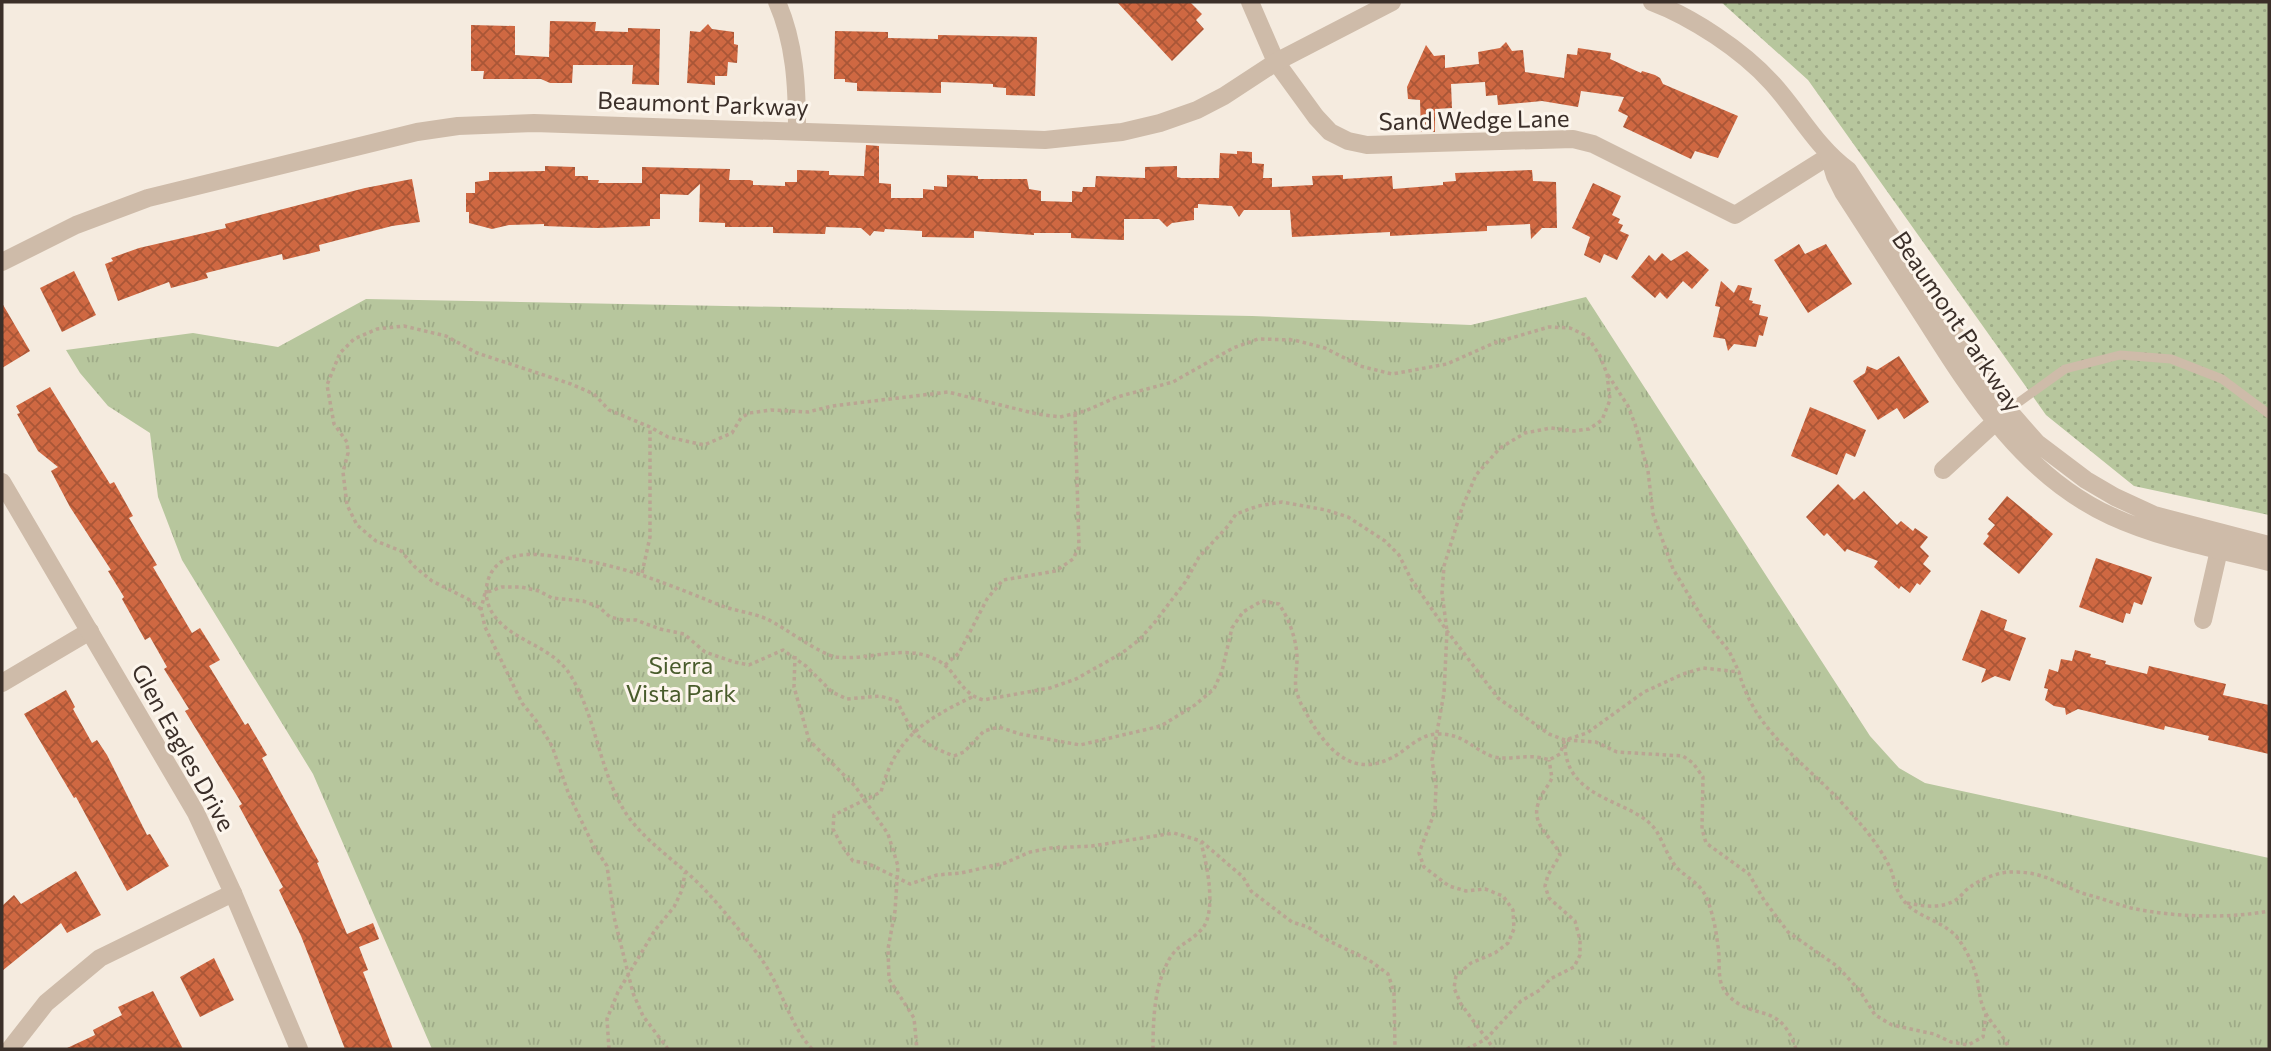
<svg xmlns="http://www.w3.org/2000/svg" width="2271" height="1051" viewBox="0 0 2271 1051" font-family="Commissioner,sans-serif">
	<style>
		.grass { fill: url(#grass-dots) }
		.park { fill: url(#park-tufts) }
		.building { fill: url(#building-cross-hatch) }
		.lines { fill: none; stroke-linecap: round; stroke-linejoin: round }
		.path { stroke: #baa593; stroke-width: 3.5; stroke-dasharray: 3.5 3.5; stroke-linecap: butt }
		.service { stroke: #cebba9; stroke-width: 9 }
		.minor { stroke: #cebba9; stroke-width: 18 }
		.tertiary { stroke: #cebba9; stroke-width: 18 }
		.labels { text-anchor: middle; dominant-baseline: central; stroke-width: 6; stroke-linejoin: round; paint-order: stroke }
		.street-label { font-size: 24px; fill: #3b2f29; stroke: #fcf5ec }
		.park-label { font-size: 24px; fill: #485b2b; stroke: #fcf5ec }
	</style>
	<defs>
		<pattern id="grass-dots" width="8" height="8" patternUnits="userSpaceOnUse" patternTransform="scale(1.75)"><rect width="8" height="8" fill="#b7c69d"/><path d="M2 2h.1M6 6h.1" fill="none" stroke="#9eaa87" stroke-width="1.8" stroke-linecap="round"/></pattern>
		<pattern id="park-tufts" width="24" height="20" patternUnits="userSpaceOnUse" patternTransform="scale(1.75)"><rect width="24" height="20" fill="#b7c69d"/><path d="M3 7l-1-3M5 7V3M7 7l1-3M15 17l-1-3M17 17v-4M19 17l1-3" fill="none" stroke="#9eaa87"/></pattern>
		<pattern id="building-cross-hatch" width="8" height="8" patternUnits="userSpaceOnUse" patternTransform="scale(1.75)"><rect width="8" height="8" fill="#cf6842"/><path d="M0 0l8 8M0 8l8-8" fill="none" stroke="#a95637"/></pattern>
	</defs>
	<rect width="100%" height="100%" fill="#f5ebdf"/>
	<path class="grass" d="M1721,2H2269V515L2134,486L2046,415L1808,80Z"/>
	<path class="park" d="M1586,297L1870,736L1899,768L1925,783L2269,858V1049H432L313,774L182,560L158,497L150,433L108,406L80,373L66,350L193,333L278,347L366,299L1252,316L1471,325Z"/>
	<path class="building" d="M1117,2H1190L1202,14L1196,20L1204,29L1172,61Z
		M550,21L596,22L595,31L628,32V28L660,29L659,85L632,84L633,65H573L572,83H550L541,79H483L484,71H471V25L515,26V55L549,57Z
		M708,24L712,29L734,32V44L738,45L737,63L728,62L727,76H715V85L687,83L690,31L700,32Z
		M835,31L888,32V38L938,39V35L1037,37L1035,96L1006,95V88L993,87V84L941,82V93L857,91V83L845,82V79H834Z
		M1506,42L1512,51L1523,50L1525,72L1564,78L1567,54L1577,55L1578,48L1611,53L1610,59L1641,73L1642,71L1655,75L1660,78L1663,84L1738,116L1718,158L1695,151L1691,159L1623,127L1628,116L1618,111L1624,97L1581,91L1578,107L1542,101L1498,105L1497,95L1486,96L1485,82L1451,84L1452,108L1435,109V132H1421L1420,100L1408,99L1407,87L1426,45L1434,56L1445,55V68L1479,64L1478,52L1500,48Z
		M866,145L879,146V183L891,184V198H923V189L934,190V186L947,187V175L978,176V179H1027L1029,189L1041,191V201L1072,202V191L1082,192L1083,187H1095L1096,176L1145,178V167L1177,166V177L1181,178H1219L1220,153L1237,154V151L1252,152V163L1264,164L1263,178H1272V187L1313,185L1312,176L1343,175V179L1392,176L1393,189L1443,185V182L1456,181L1455,173L1532,170L1533,181L1556,182L1557,228H1542L1531,239L1530,224L1487,226V231L1390,236V232L1292,237L1290,210H1244L1239,217L1232,206L1198,204V208H1194V220L1172,223L1167,227L1159,219H1124V240L1071,238V233H1034V235L974,231V238L922,237V231L885,229L884,232L874,231L870,236L861,228L826,227L825,234L773,233V227H725V223L699,222L700,184L688,195L660,194V219H650V226L597,228L544,226V224L509,225L492,229L469,223V212H466V193H475V182L489,180V172L545,171V166L575,167V176H588V180H599L598,183H642V167L730,169L729,180H750L753,181V185L785,186V182H797V170L829,171V175L864,176Z
		M412,179L420,222L392,226L319,245L320,251L283,260L282,254L206,273L208,278L171,288L169,282L118,301L105,264L113,261L111,258L139,248L226,228L225,224L365,188Z
		M1593,183L1621,196L1612,215L1620,219L1618,223L1623,225L1620,231L1629,235L1617,260L1604,254L1600,263L1584,255L1590,237L1572,228Z
		M1799,244L1805,254L1826,244L1852,284L1808,313L1774,260Z
		M1687,251L1709,270L1692,289L1683,281L1667,299L1660,292L1655,298L1631,277L1649,255L1655,261L1662,253L1671,261Z
		M74,271L96,315L62,332L40,288Z
		M1721,281L1734,293L1738,285L1752,288L1749,300L1753,301L1752,303L1761,305L1759,315L1768,317L1763,336L1759,335L1756,347L1734,344L1728,351L1725,339L1713,337L1720,307L1715,306Z
		M2,303L30,351L2,368Z
		M1899,356L1929,402L1904,419L1897,408L1878,420L1853,381L1865,373L1867,366L1877,370Z
		M50,387L110,484L114,482L133,516L129,518L157,565L153,567L192,633L200,628L220,660L209,666L245,725L248,723L267,755L262,758L319,862L317,863L347,934L373,923L379,939L359,947L368,970L363,972L393,1049H345L301,936L279,890L283,887L239,806L242,804L185,711L189,709L164,669L167,667L150,637L145,640L122,599L124,597L108,571L111,570L70,507L51,471L58,467L38,451L17,414L20,413L16,406Z
		M1810,407L1866,430L1855,457L1846,453L1837,475L1791,456Z
		M1838,484L1854,500L1864,491L1897,525L1901,521L1913,531L1915,528L1928,537L1920,547L1929,556L1923,564L1931,571L1920,585L1917,583L1910,593L1901,586L1899,589L1874,567L1878,561L1847,549L1845,552L1827,533L1824,536L1822,534L1806,517Z
		M2007,496L2053,534L2019,574L1983,544L1989,536L1987,534L1995,525L1988,519Z
		M2096,558L2152,577L2142,605L2134,602L2130,614L2126,613L2123,623L2079,607Z
		M1981,610L2007,620L2004,630L2026,638L2010,681L1995,676L1981,683L1986,669L1962,660Z
		M2075,650L2091,654L2090,657L2106,661L2105,664L2147,674L2149,666L2226,684L2223,695L2269,705V754L2208,740L2209,736L2165,726L2164,730L2078,709L2066,715L2065,708L2054,706L2045,700L2048,689L2044,688L2049,669L2058,672L2061,659L2072,661Z
		M66,690L75,707L73,709L92,743L97,740L107,755L147,835L150,834L169,866L127,891L76,797L74,798L24,714Z
		M76,871L101,915L67,933L61,923L2,971V906L14,895L21,904Z
		M214,958L234,1000L200,1017L180,977Z
		M153,991L183,1049H65L95,1035L93,1030L122,1015L118,1007Z"/>
	<g class="lines">
		<path class="path" d="M1608,375L1628,406L1635,424L1648,471L1653,514L1673,569L1703,619L1729,651L1739,672
			M642,573L650,537V427
			M481,609L468,599L432,581L415,567L401,551L376,541L357,525L347,505L343,472L348,453L347,442L334,424L327,385L340,353L354,339L377,329L404,326L446,336L477,353L571,384L594,394L609,410L650,427L668,437L704,445L732,433L741,418L749,413L771,410L808,412L832,406L948,392L1037,414L1060,417L1085,411L1117,397L1173,382L1233,348L1258,339L1294,340L1325,348L1360,366L1392,374L1447,364L1494,343L1549,327L1570,328L1587,336L1600,356L1607,374L1610,400L1602,420L1589,429L1574,431L1551,428L1525,433L1500,448L1476,475L1462,508L1444,566L1442,593L1447,631L1444,693L1432,760L1436,786L1435,811L1419,853L1424,867L1449,886L1466,891L1485,889L1503,896L1513,910L1514,929L1508,943L1495,953L1471,963L1456,976L1454,988L1461,1004L1494,1049
			M795,656L794,687L809,740L855,786L888,834L898,866L895,911L888,949L889,979L914,1018L917,1049
			M945,665L959,653L987,599L1003,580L1056,571L1073,559L1079,547L1075,413
			M972,697C924,720 895,738 881,792L834,815L833,829L842,846L853,861L867,863L910,884L937,875L961,873L1005,863L1030,852L1051,848L1092,846L1174,833L1201,841L1243,877L1251,891L1292,922L1308,927L1329,941L1369,960L1388,974L1394,992L1395,1049
			M1567,740L1596,742L1617,752L1683,756L1693,763L1703,777L1702,829L1706,843L1749,874L1764,900L1788,932L1837,966L1860,991L1875,1015L1892,1025L1934,1034L1951,1042L1968,1045L1983,1037L1986,1014
			M1565,745C1566,803 1637,799 1657,832C1664,844 1668,858 1678,869C1689,879 1701,884 1707,899C1713,914 1716,930 1718,946C1721,963 1715,983 1729,996C1754,1022 1780,1000 1796,1049
			M1907,903C1922,906 1939,909 1954,901C1960,898 1964,891 1970,887C1981,879 2000,871 2015,872C2045,872 2059,885 2085,894C2101,898 2116,904 2131,908C2173,917 2228,919 2269,911
			M609,1049L607,1019L618,992L655,930L674,907L682,890L685,873
			M668,1049L643,1016L633,993L614,917L607,866L593,845L569,795L552,746L538,723L522,703L485,627L481,609L485,593L502,587H521L539,591L552,598L583,601L599,607L610,617L623,620H636L660,629L684,634L705,652L734,662L749,665L783,650L806,666L832,692L847,699L880,696L897,701C912,733 919,743 954,756L964,752L984,731L999,727L1020,734L1080,745L1161,726L1195,705L1214,689L1222,671L1232,628L1243,612L1262,601L1279,604C1289,619 1297,640 1297,659C1297,671 1293,684 1298,696C1300,704 1306,712 1310,720C1332,756 1358,780 1400,753C1411,745 1423,734 1438,734C1464,734 1470,747 1491,756C1506,762 1529,752 1549,760L1560,754L1565,740
			M812,1049C789,1024 782,988 762,960C746,938 723,909 705,890C679,862 639,839 621,805C598,764 595,713 569,673C550,645 511,641 493,614C480,595 486,566 509,558C525,552 545,555 560,557C621,564 662,582 717,604C733,611 751,612 767,619C784,627 819,654 836,657C870,661 905,643 937,660C957,670 959,693 983,700L1050,688L1076,679L1122,653L1139,640L1155,622L1186,581L1199,557L1228,526L1236,514L1258,506L1282,502L1326,510L1348,517L1385,541L1399,555L1411,579L1447,631L1498,698L1549,734L1565,740L1587,733L1644,692L1683,674L1703,668L1739,672C1755,735 1812,767 1851,813C1867,831 1881,848 1891,870C1894,878 1895,887 1900,895C1912,917 1938,918 1955,935C1965,946 1973,964 1977,978C1979,986 1979,996 1982,1004C1987,1022 2003,1032 2009,1049
			M1153,1049C1153,1024 1154,991 1165,968C1175,943 1188,945 1202,929C1217,912 1207,864 1201,843
			M1467,1049L1486,1039L1521,1001L1540,990L1550,979L1574,967L1580,955V940L1575,921L1549,898L1545,886L1548,875L1560,855C1553,837 1531,826 1538,804C1540,795 1548,787 1552,778L1549,760"/>
		<path class="service" d="M2008,410L2065,369L2120,355L2171,359L2222,379L2269,414"/>
		<path class="minor" d="M777,2C795,43 797,86 797,130
			M1250,2L1276,62L1316,117L1330,132L1348,141L1367,145L1573,139L1593,144L1735,215L1829,156
			M1943,470L2005,413
			M2203,620L2222,537
			M2,683L90,631
			M233,893L299,1049"/>
		<path class="tertiary" d="M1652,2C1692,17 1742,50 1771,82C1798,111 1816,147 1848,170L1994,394L2037,443L2086,480L2115,497L2154,515L2269,545
			M1829,156L1835,176L1843,192C1871,235 1899,279 1927,322C1975,398 2026,477 2111,516C2161,539 2216,549 2269,562
			M2,262L76,225L148,198L417,132L458,126L534,123L1045,140L1122,132L1160,123L1197,110L1224,96L1276,62L1392,2
			M2,482L196,813L233,893L100,958L46,1003L10,1049"/>
	</g>
	<g class="labels">
		<g class="street-label">
			<text transform="translate(703 103) rotate(2)">Beaumont Parkway</text>
			<text transform="translate(1474 119) rotate(-1)">Sand Wedge Lane</text>
			<text transform="translate(1958 321) rotate(56)">Beaumont Parkway</text>
			<text transform="translate(184 747) rotate(61)">Glen Eagles Drive</text>
		</g>
		<g class="park-label">
			<text x="681" y="664">Sierra<tspan x="681" dy="28">Vista Park</tspan></text>
		</g>
	</g>
	<rect width="2271" height="1051" fill="none" stroke="#3b2f29" stroke-width="7"/>
</svg>
